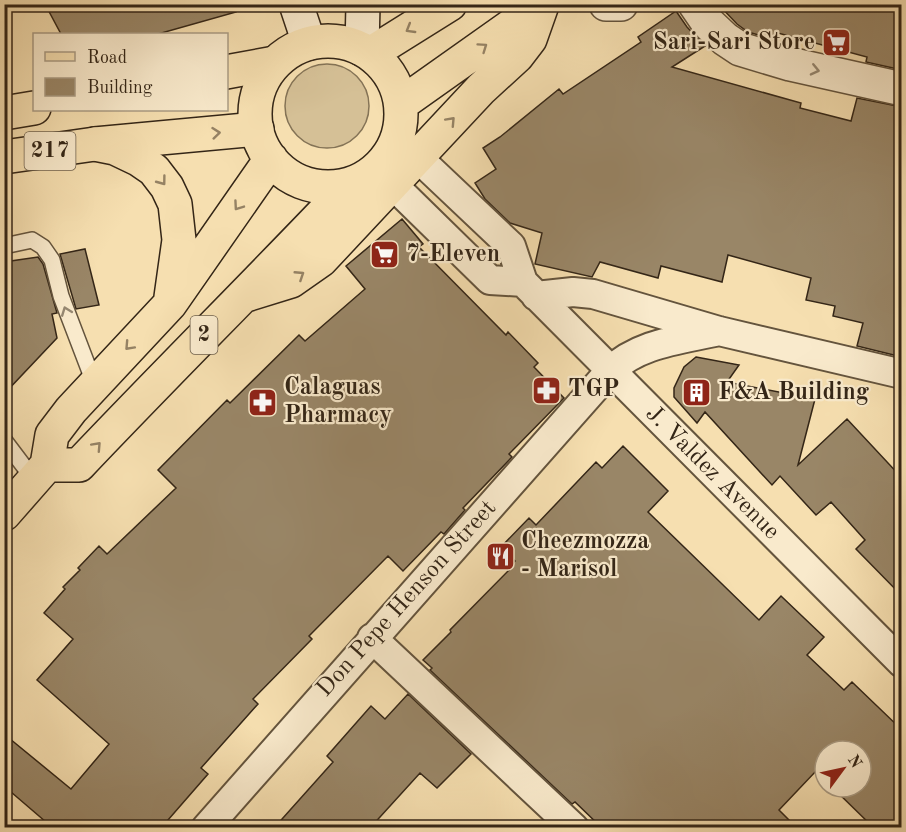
<svg xmlns="http://www.w3.org/2000/svg" width="906" height="832" viewBox="0 0 906 832" font-family="'Old Standard TT',serif">
	<style>
		.green { fill: #d5c096; stroke: #847356; stroke-width: 1.5 }
		.building { fill: #998667; stroke: #342617; stroke-width: 1.5 }
		.lines { fill: none; stroke-linecap: round; stroke-linejoin: round }
		.service-casing { stroke: #64543d; stroke-width: 18 }
		.minor-casing { stroke: #64543d; stroke-width: 32 }
		.tertiary-casing { stroke: #64543d; stroke-width: 36 }
		.secondary-casing { stroke: #342617; stroke-width: 36 }
		.primary-casing { stroke: #342617; stroke-width: 36 }
		.trunk-casing { stroke: #342617; stroke-width: 36 }
		.service { stroke: #f9eacc; stroke-width: 15 }
		.minor { stroke: #f9eacc; stroke-width: 28 }
		.tertiary { stroke: #f9eacc; stroke-width: 33 }
		.secondary { stroke: #f9eacc; stroke-width: 33 }
		.primary { stroke: #f6dfb0; stroke-width: 33 }
		.trunk { stroke: #f6dfb0; stroke-width: 33 }
		.oneway { stroke: #958264 }
		.oneway2 { stroke: #968872 }
		.labels { text-anchor: middle; dominant-baseline: central; stroke-width: 4.5; stroke-linejoin: round; paint-order: stroke }
		.shield { fill: #f9eacc; stroke: #6f614d; stroke-width: 1.5 }
		.shield-label { font-size: 22px; font-weight: bold; fill: #342617 }
		.poi-label { font-size: 24px; font-weight: bold; fill: #342617; stroke: #f9eacc; text-anchor: start }
		.street-label { font-size: 24px; fill: #342617; stroke: #f9eacc }
	</style>
	<rect width="100%" height="100%" fill="#f6dfb0"/>
	<filter id="stains"><feTurbulence type="fractalNoise" baseFrequency=".00333" numOctaves="4"/><feColorMatrix values="0 0 0 0 .2 0 0 0 0 .09 0 0 0 0 .02 0 0 0 .5 -.17"/></filter>
	<radialGradient id="worn" r=".72"><stop offset=".6" stop-color="#630" stop-opacity="0"/><stop offset="1" stop-color="#630" stop-opacity=".3"/></radialGradient>
	<path class="green" d="M285 106a42 42 0 1 1 84 0a42 42 0 1 1-84 0Z"/>
	<path class="building" d="M45,4H235L236,12L158,34H61Z
		M718,4H902V70L866,62L867,57L778,33L769,38L748,32L737,24Z
		M676,11L687,27L705,46L672,67L801,103L800,108L851,121L857,98L902,107V357L857,346L863,323L833,316L835,306L806,300L811,278L728,255L722,282L661,266L658,278L600,262L592,277L535,264L542,233L510,223L485,199L475,183L496,169L483,148L500,137L559,89L563,94L641,42L638,37Z
		M402,219L423,244L419,247L506,335L508,332L538,363L534,367L564,398L509,454L512,457L463,508L465,510L444,534L441,532L403,571L388,556L309,636L312,639L253,699L258,704L201,768L208,774L161,828H53L4,786V734L71,789L109,744L37,680L73,639L44,613L65,589L63,587L80,570L78,568L99,546L107,554L176,488L158,470L227,400L230,403L299,335L305,341L365,289L346,266Z
		M85,249L99,305L76,309L60,254Z
		M38,257L43,264L57,313L52,314L57,338L4,394V262Z
		M696,357L739,365L727,382L815,399L798,465L847,419L902,478V596L856,549L865,540L831,502L816,515L780,476L772,485L705,412L697,423L674,397V388L684,367Z
		M623,446L668,491L648,512L759,620L781,596L824,637L807,655L844,690L852,682L902,730V828H874L832,787H861V751H825V780L816,771L779,810L797,828H602L575,802L572,804L430,670L432,668L423,660L451,632L450,630L513,566L512,564L515,561L501,547L529,518L536,525L596,462L602,468Z
		M408,694L471,754L437,788L420,773L370,828H274L333,762L327,756L371,706L385,719Z"/>
	<g class="lines">
		<defs>
			<path id="service" d="M4,246L32,240L43,247L52,260L61,296L95,385
				M4,440L35,481"/>
			<path id="minor" d="M417,157L511,246L523,282L902,663
				M392,184L490,280L523,282
				M536,296L573,292L593,294L719,331L902,374
				M372,638L574,828
				M206,828L610,371C639,343 680,340 719,331"/>
			<path id="tertiary" d="M606,4H621
				M695,4L708,23L725,39L740,49L790,64L902,89"/>
			<path id="secondary" d="M296,4L309,43
				M362,49L363,4"/>
			<path id="primary" d="M226,72L275,63
				M4,113L34,108
				M4,157L95,144L257,129"/>
			<path id="trunk" d="M255 114a73 73 0 1 1 146 0a73 73 0 1 1-146 0Z
				M370,54L450,4
				M401,104L542,4
				M95,144L115,148L138,159L154,170L167,187L175,204L179,240L171,297
				M246,295L291,281L321,260L481,89L517,56L530,39L542,5
				M47,465H79C169,370 262,278 352,183
				M4,514L47,465L52,435L71,410L170,304L271,159"/>
		</defs>
		<use href="#service" class="service-casing"/>
		<use href="#minor" class="minor-casing"/>
		<use href="#tertiary" class="tertiary-casing"/>
		<use href="#secondary" class="secondary-casing"/>
		<use href="#primary" class="primary-casing"/>
		<use href="#trunk" class="trunk-casing"/>
		<use href="#service" class="service"/>
		<use href="#minor" class="minor"/>
		<use href="#tertiary" class="tertiary"/>
		<use href="#secondary" class="secondary"/>
		<use href="#primary" class="primary"/>
		<use href="#trunk" class="trunk"/>
	</g>
	<defs><path id="oneway-chevron" d="M-2-3.5L2.5 0L-2 3.5" fill="none" stroke-width="1.6" stroke-linecap="round" stroke-linejoin="round" transform="scale(1.5)"/></defs>
	<g class="oneway">
		<use href="#oneway-chevron" transform="translate(410 29) rotate(149)"/>
		<use href="#oneway-chevron" transform="translate(483 47) rotate(-35)"/>
		<use href="#oneway-chevron" transform="translate(451 121) rotate(-47)"/>
		<use href="#oneway-chevron" transform="translate(216 133) rotate(-6)"/>
		<use href="#oneway-chevron" transform="translate(162 181) rotate(53)"/>
		<use href="#oneway-chevron" transform="translate(238 206) rotate(125)"/>
		<use href="#oneway-chevron" transform="translate(300 275) rotate(-33)"/>
		<use href="#oneway-chevron" transform="translate(129 346) rotate(133)"/>
		<use href="#oneway-chevron" transform="translate(97 446) rotate(-47)"/>
	</g>
	<g class="oneway2">
		<use href="#oneway-chevron" transform="translate(815 70) rotate(13)"/>
		<use href="#oneway-chevron" transform="translate(66 311) rotate(-111)"/>
	</g>
	<defs>
		<symbol id="supermarket-square" viewBox="-11 -11 22 22"><rect x="-9" y="-9" width="18" height="18" rx="4" fill="#8f2418" stroke="#f9eacc"/><path d="M-6-5.5h2.5l.6 2H6L4.5 2H-2.5L-4.4-4H-6ZM-1.5 3.2a1.3 1.3 0 1 0 .1 0ZM3 3.2a1.3 1.3 0 1 0 .1 0Z" fill="#fff"/></symbol>
		<symbol id="pharmacy-square" viewBox="-11 -11 22 22"><rect x="-9" y="-9" width="18" height="18" rx="4" fill="#8f2418" stroke="#f9eacc"/><path d="M-2-6h4v4h4v4h-4v4h-4v-4h-4v-4h4Z" fill="#fff"/></symbol>
		<symbol id="building-square" viewBox="-11 -11 22 22"><rect x="-9" y="-9" width="18" height="18" rx="4" fill="#8f2418" stroke="#f9eacc"/><path d="M-4-6H4V6H1V3H-1V6H-4ZM-2.5-4.3h1.7v1.8h-1.7ZM.8-4.3h1.7v1.8H.8ZM-2.5-1h1.7V.8h-1.7ZM.8-1h1.7V.8H.8Z" fill="#fff"/></symbol>
		<symbol id="restaurant-square" viewBox="-11 -11 22 22"><rect x="-9" y="-9" width="18" height="18" rx="4" fill="#8f2418" stroke="#f9eacc"/><path d="M-5-6h1v4h1v-4h1v4h1v-4h1v5L-1.5 .5V6h-2V.5L-5-1ZM5-6V6H3V1.5H1.5Q1.5-4 5-6Z" fill="#fff"/></symbol>
	</defs>
	<g fill-rule="evenodd">
		<use href="#supermarket-square" x="820" y="26" width="33" height="33"/>
		<use href="#supermarket-square" x="368" y="238" width="33" height="33"/>
		<use href="#pharmacy-square" x="530" y="374" width="33" height="33"/>
		<use href="#building-square" x="680" y="376" width="33" height="33"/>
		<use href="#pharmacy-square" x="246" y="386" width="33" height="33"/>
		<use href="#restaurant-square" x="484" y="540" width="33" height="33"/>
	</g>
	<g class="labels">
		<g class="shield">
			<rect x="24.5" y="132" width="51" height="38" rx="4.5"/>
			<rect x="190.5" y="316" width="27" height="38" rx="4.5"/>
		</g>
		<g class="shield-label">
			<text x="50" y="151">217</text>
			<text x="204" y="335">2</text>
		</g>
		<g class="poi-label">
			<text x="815" y="43" text-anchor="end">Sari-Sari Store</text>
			<text x="406" y="255">7-Eleven</text>
			<text x="284" y="388">Calaguas<tspan x="284" dy="28">Pharmacy</tspan></text>
			<text x="568" y="390">TGP</text>
			<text x="718" y="393">F&amp;A Building</text>
			<text x="521" y="542">Cheezmozza<tspan x="521" dy="28">- Marisol</tspan></text>
		</g>
		<g class="street-label">
			<text transform="translate(712 473) rotate(45)">J. Valdez Avenue</text>
			<text transform="translate(407 599) rotate(-48)">Don Pepe Henson Street</text>
		</g>
	</g>
	<rect width="906" height="832" fill="none" stroke="#f6dfb0" stroke-width="24"/>
	<rect x="6" y="6" width="894" height="820" fill="none" stroke="#342617" stroke-width="3"/>
	<rect x="12" y="12" width="882" height="808" fill="none" stroke="#342617" stroke-width="1.5"/>
	<rect x="33" y="33" width="195" height="78" fill="#f9eacc" stroke="#aa9c84" stroke-width="1.5"/>
	<rect x="45" y="52" width="30" height="9" fill="#f6dfb0" stroke="#aa9c84" stroke-width="1.5"/>
	<text x="87" y="63" font-size="18" fill="#342617">Road</text>
	<rect x="45" y="78" width="30" height="18" fill="#998667" stroke="#aa9c84" stroke-width="1.5"/>
	<text x="87" y="93" font-size="18" fill="#342617">Building</text>
	<g transform="translate(843 769) rotate(57)"><circle r="28" fill="#f9eacc" stroke="#aa9c84" stroke-width="1.5"/>
	<path d="M0-4.5L10 22L0 15L-10 22Z" fill="#8f2418"/>
	<text y="-9" font-size="16" font-weight="bold" text-anchor="middle" fill="#342617">N</text>
	</g>
	<rect width="100%" height="100%" filter="url(#stains)"/>
	<rect width="100%" height="100%" fill="url(#worn)"/>
</svg>
